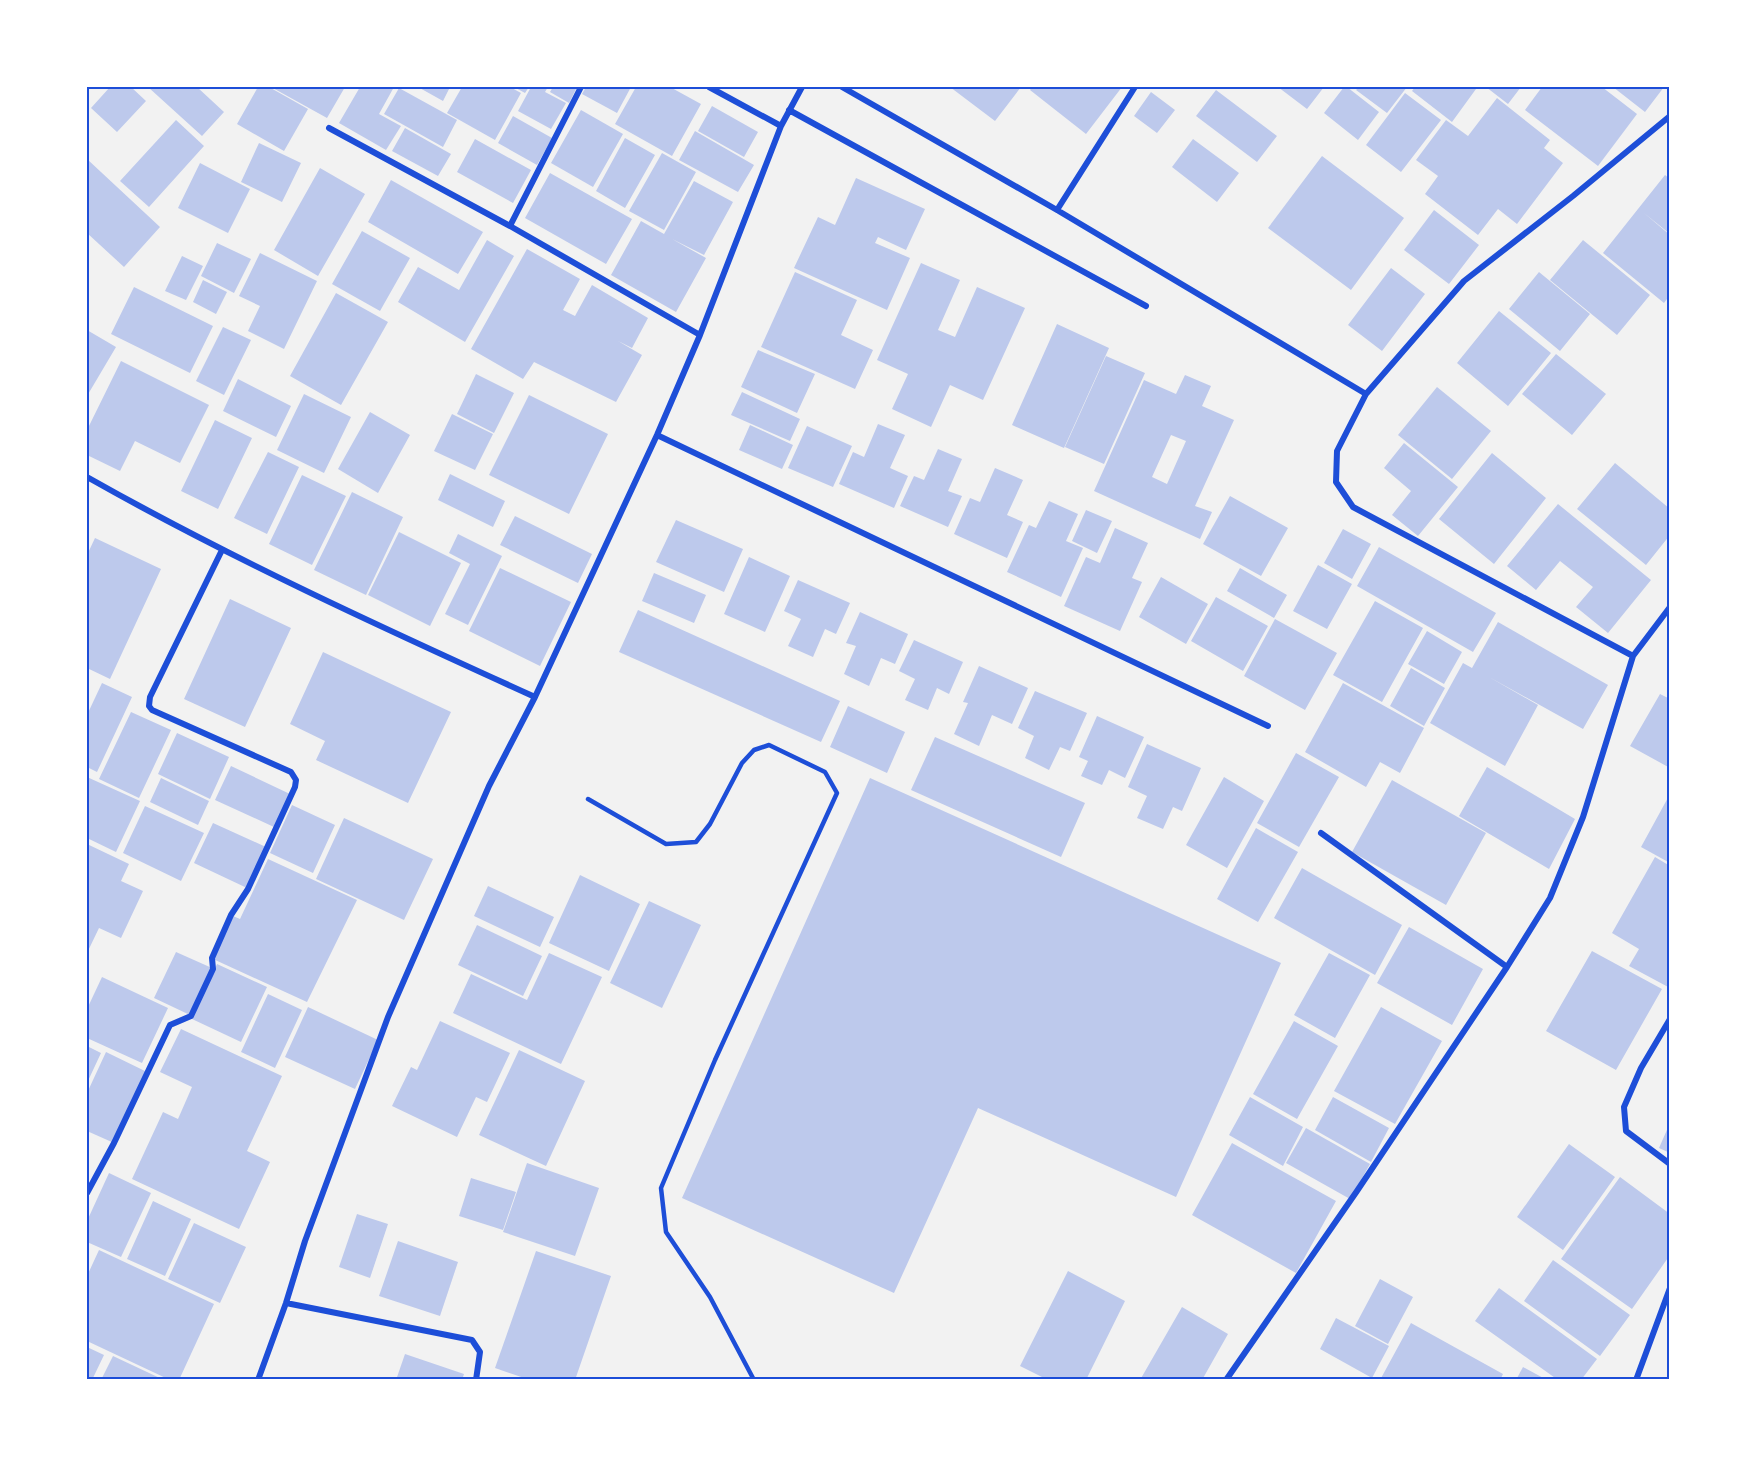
<svg xmlns="http://www.w3.org/2000/svg" width="1757" height="1467" viewBox="0 0 1757 1467" font-family="Arial,sans-serif">
	<style>
		.building { fill: #bdc9ec; fill-rule: evenodd }
		.lines { fill: none; stroke-linecap: round; stroke-linejoin: round }
		.service { stroke: #1d4ed8; stroke-width: 4.5 }
		.minor { stroke: #1d4ed8; stroke-width: 6 }
		.neatline { fill: none; stroke: #1d4ed8; stroke-width: 2 }
	</style>
	<rect width="100%" height="100%" fill="#f2f2f2"/>
	<path class="building" d="M110,87H131L146,101L117,132L91,108Z
		M148,87H197L224,112L202,136Z
		M258,87H269L308,109L284,151L237,124Z
		M271,87H345L327,118Z
		M360,87H394L379,114L401,126L386,150L339,123Z
		M418,87H450L443,101Z
		M462,87H510L521,93L495,140L447,113Z
		M514,87H529L525,93Z
		M531,87H548L545,92L566,103L551,129L518,111Z
		M553,87H577L569,103L550,92Z
		M586,87H631L617,113L582,94Z
		M636,87H670L701,104L672,156L615,124Z
		M950,87H1021L995,121Z
		M1032,87H1122L1086,134L1030,90Z
		M1278,87H1324L1307,109Z
		M1344,87H1347L1379,112L1358,140L1324,113Z
		M1359,87H1407L1387,113L1356,90Z
		M1415,87H1473L1476,89L1452,122L1412,91Z
		M1486,87H1521L1508,104Z
		M1542,87H1602L1637,114L1598,166L1525,110Z
		M1613,87H1664L1645,112Z
		M399,88L457,120L443,147L384,114Z
		M1216,90L1277,136L1257,162L1196,116Z
		M1151,92L1175,110L1157,133L1134,116Z
		M1405,93L1441,120L1401,172L1366,145Z
		M1497,98L1550,140L1544,148L1563,163L1517,224L1498,209L1478,235L1425,194L1438,176L1416,160L1446,120L1468,136Z
		M712,106L758,132L744,157L698,131Z
		M581,110L623,134L593,187L551,163Z
		M513,116L552,138L537,165L498,143Z
		M176,120L204,146L149,207L120,181Z
		M405,128L451,154L438,176L392,151Z
		M695,131L754,165L738,192L679,160Z
		M625,138L655,155L625,208L596,191Z
		M475,139L531,170L513,203L457,172Z
		M1193,139L1239,173L1217,202L1172,167Z
		M259,143L301,163L282,202L241,182Z
		M662,153L696,172L664,230L629,211Z
		M1322,156L1404,218L1351,290L1268,228Z
		M87,159L160,227L124,267L87,233Z
		M200,163L250,189L228,233L178,208Z
		M320,168L365,194L318,276L274,250Z
		M550,173L632,219L606,264L525,218Z
		M1665,175L1670,179V234L1644,213L1670,235V295L1664,303L1603,253Z
		M856,178L925,209L906,250L878,237L875,243L910,258L887,310L794,268L818,217L835,225Z
		M391,180L483,232L458,274L368,222Z
		M694,181L733,202L704,255L672,239L706,258L676,312L611,275L641,221L664,234Z
		M1434,210L1479,245L1449,284L1404,250Z
		M362,231L410,258L380,311L332,284Z
		M487,240L514,256L465,342L398,302L418,267L459,290Z
		M1583,240L1650,295L1617,335L1550,280Z
		M217,243L251,259L234,293L201,276Z
		M527,249L580,279L563,310L575,316L592,285L648,318L632,348L618,341L642,355L616,402L534,362L523,379L471,349Z
		M260,253L317,281L284,349L248,331L260,306L239,296Z
		M182,256L203,266L186,300L165,291Z
		M921,263L960,280L938,330L955,337L977,287L1025,308L983,400L950,385L931,427L892,409L908,374L877,360Z
		M1391,268L1425,294L1382,351L1348,325Z
		M795,272L857,300L841,335L873,350L855,389L761,347Z
		M1539,272L1590,314L1560,351L1509,309Z
		M203,280L227,292L216,314L193,302Z
		M134,287L213,326L190,373L111,334Z
		M336,293L388,322L341,405L290,376Z
		M1499,311L1551,353L1508,406L1457,363Z
		M1057,324L1109,348L1064,448L1012,425Z
		M223,327L251,340L224,395L196,381Z
		M87,330L116,347L87,396Z
		M758,350L815,374L797,413L741,387Z
		M1556,354L1606,394L1572,435L1522,394Z
		M1106,356L1145,373L1104,464L1065,447Z
		M121,361L209,405L180,463L135,441L120,471L87,455V430Z
		M476,374L514,393L494,433L457,414Z
		M1185,375L1211,386L1202,406L1234,420L1195,506L1212,512L1200,539L1094,491L1144,380L1176,394ZM1171,435L1186,441L1167,484L1152,477Z
		M238,379L291,406L276,437L223,411Z
		M1437,387L1491,431L1452,479L1398,435Z
		M742,392L800,419L790,441L731,415Z
		M304,394L351,417L324,473L277,450Z
		M529,395L608,434L569,514L489,475Z
		M370,412L410,435L378,493L338,469Z
		M452,414L493,434L475,470L434,451Z
		M215,420L252,438L218,509L181,491Z
		M878,424L905,435L890,468L908,476L894,508L839,484L853,452L864,457Z
		M750,425L793,445L782,469L739,450Z
		M807,426L852,446L833,487L788,468Z
		M1404,443L1458,487L1418,536L1392,515L1411,491L1384,468Z
		M938,449L962,459L948,491L962,496L948,527L900,506L914,476L924,480Z
		M268,452L299,467L267,534L234,518Z
		M1492,453L1546,498L1494,564L1439,519Z
		M1615,463L1670,509V535L1646,565L1577,509Z
		M995,468L1023,480L1007,515L1023,522L1007,558L954,534L970,498L980,502Z
		M450,474L505,501L493,527L438,500Z
		M302,475L346,496L312,565L269,544Z
		M352,492L403,517L366,595L314,570Z
		M1230,496L1288,528L1261,576L1203,544Z
		M1049,501L1078,514L1066,541L1083,548L1061,597L1007,572L1029,525L1036,528Z
		M1558,504L1651,580L1608,633L1576,607L1593,587L1560,561L1536,590L1507,566Z
		M1086,510L1112,521L1097,553L1072,541Z
		M515,516L592,554L578,583L500,545Z
		M676,520L743,549L724,592L656,562Z
		M1115,528L1148,543L1132,578L1142,582L1120,631L1064,606L1086,557L1100,563Z
		M1343,529L1371,544L1352,579L1324,563Z
		M399,532L461,563L430,626L368,595Z
		M458,534L502,556L468,625L445,614L470,564L449,553Z
		M95,538L161,569L110,679L87,668V555Z
		M1379,547L1496,613L1473,652L1357,586Z
		M749,557L790,576L765,632L724,614Z
		M1318,565L1352,584L1327,629L1293,611Z
		M500,568L571,602L540,666L469,631Z
		M1240,568L1287,595L1274,618L1227,591Z
		M654,573L706,595L694,623L642,601Z
		M1161,577L1208,604L1186,644L1139,617Z
		M798,580L850,603L836,634L825,629L813,657L788,646L801,619L784,611Z
		M1216,597L1268,626L1243,671L1191,641Z
		M230,599L291,628L245,727L184,699Z
		M1375,601L1423,628L1382,702L1333,675Z
		M638,610L840,701L821,742L619,652Z
		M860,612L908,634L895,664L881,658L869,686L844,674L856,646L846,643Z
		M1275,619L1337,653L1305,710L1244,676Z
		M1498,622L1608,685L1583,729L1489,677L1538,705L1505,766L1430,723L1463,663L1472,668Z
		M1427,631L1462,652L1444,684L1408,664Z
		M914,640L963,662L949,694L937,688L928,710L905,700L915,679L899,671Z
		M323,652L451,712L408,803L316,760L325,741L290,724Z
		M979,666L1028,688L1012,724L992,715L979,746L954,734L968,703L963,702Z
		M1411,668L1445,688L1424,726L1390,706Z
		M102,683L132,697L97,772L87,767V715Z
		M1343,683L1424,728L1400,773L1380,762L1366,787L1305,752Z
		M1035,691L1087,713L1070,751L1060,747L1049,770L1025,758L1034,736L1018,728Z
		M1660,694L1670,699V768L1630,746Z
		M848,706L905,732L887,773L830,747Z
		M131,712L171,730L139,798L99,779Z
		M1097,716L1144,737L1125,778L1109,770L1102,785L1081,776L1088,761L1079,757Z
		M177,733L229,757L210,799L158,774Z
		M935,737L1085,803L1061,857L911,790Z
		M1147,744L1201,768L1182,811L1173,807L1163,829L1137,818L1147,796L1128,787Z
		M1296,753L1339,777L1299,847L1257,823Z
		M231,766L290,794L274,827L215,800Z
		M1487,767L1575,819L1549,869L1459,816Z
		M87,777L140,801L116,852L87,838Z
		M1224,777L1264,801L1227,868L1186,845Z
		M161,778L209,801L198,825L150,802Z
		M870,778L1281,963L1176,1197L978,1108L894,1293L682,1198Z
		M1392,780L1486,833L1446,905L1352,852Z
		M1670,794V863L1641,847Z
		M292,805L335,825L313,873L270,853Z
		M145,806L204,833L181,881L123,853Z
		M344,818L433,859L404,920L316,879Z
		M213,823L266,847L247,888L194,863Z
		M1256,828L1298,852L1258,922L1217,899Z
		M87,844L129,864L121,881L143,891L121,938L99,928L87,953Z
		M1655,857L1670,866V988L1629,966L1639,949L1612,933Z
		M268,859L357,900L307,1002L213,959L233,916L240,919Z
		M1302,868L1402,925L1375,975L1274,918Z
		M580,875L640,904L609,971L549,943Z
		M488,886L554,917L540,947L474,916Z
		M649,901L701,925L662,1008L610,983Z
		M477,925L542,956L523,996L458,965Z
		M1409,927L1483,969L1452,1025L1377,983Z
		M1592,951L1662,989L1616,1070L1546,1031Z
		M176,952L212,968L190,1015L154,998Z
		M549,953L602,977L561,1064L453,1013L471,974L527,1000Z
		M1329,953L1370,975L1335,1038L1294,1015Z
		M217,964L267,987L241,1042L192,1019Z
		M102,977L168,1008L142,1063L87,1038V1009Z
		M268,994L302,1010L275,1068L241,1052Z
		M308,1007L378,1040L355,1089L285,1057Z
		M1381,1007L1442,1041L1395,1124L1334,1091Z
		M440,1021L510,1053L487,1102L476,1097L457,1137L392,1106L411,1067L417,1070Z
		M1294,1021L1338,1046L1297,1119L1253,1094Z
		M181,1029L282,1076L247,1151L270,1162L239,1229L132,1179L163,1112L178,1119L192,1087L160,1072Z
		M87,1046L101,1053L87,1083Z
		M519,1050L585,1081L546,1166L479,1135Z
		M106,1052L147,1072L114,1143L87,1131V1093Z
		M1250,1097L1303,1127L1283,1166L1229,1135Z
		M1333,1097L1389,1128L1371,1162L1315,1130Z
		M1670,1123V1153L1659,1148Z
		M1306,1128L1370,1164L1350,1199L1286,1163Z
		M1232,1143L1336,1201L1296,1273L1192,1215Z
		M1569,1144L1615,1177L1563,1250L1517,1217Z
		M527,1163L599,1188L575,1256L503,1232Z
		M109,1173L151,1193L121,1257L87,1242V1221Z
		M1620,1177L1670,1214V1255L1632,1309L1561,1259Z
		M471,1178L516,1192L503,1230L459,1216Z
		M153,1201L191,1219L165,1276L127,1259Z
		M357,1214L388,1224L370,1278L339,1267Z
		M194,1223L246,1247L220,1303L168,1279Z
		M398,1241L458,1262L440,1316L379,1296Z
		M99,1250L214,1304L179,1380H170L87,1341V1276Z
		M536,1251L611,1276L575,1380H530L495,1368Z
		M1553,1260L1630,1315L1600,1356L1524,1301Z
		M1068,1271L1125,1301L1086,1380H1048L1020,1366Z
		M1380,1279L1413,1297L1388,1344L1355,1326Z
		M1499,1288L1597,1359L1581,1380H1558L1475,1321Z
		M1182,1307L1228,1334L1202,1380H1140Z
		M1336,1318L1389,1346L1372,1378L1320,1349Z
		M1411,1323L1503,1374L1500,1380H1380Z
		M87,1347L104,1355L92,1380H87Z
		M405,1354L464,1374L462,1380H396Z
		M113,1356L164,1380H101Z
		M1523,1367L1547,1380H1516Z"/>
	<g class="lines">
		<path class="service" d="M588,799L666,844L696,842L710,824L742,763L754,750L769,745L825,772L837,793L715,1060L661,1188L666,1232L710,1297L754,1380"/>
		<path class="minor" d="M709,87L781,126
			M842,87L1057,210L1366,394
			M789,110L1146,306
			M329,128L510,226L700,335
			M1057,210L1135,87
			M510,226L581,87
			M657,435L1268,726
			M87,477C232,559 383,628 535,697
			M1633,656L1670,607
			M1321,833L1507,967
			M1670,1019L1641,1068L1624,1107L1626,1131L1670,1164
			M87,1193L114,1143L170,1025L191,1016L213,969L212,958L231,915L248,889L295,787L296,780L291,772L152,710L149,706L150,697L222,550
			M286,1303L472,1340L480,1352L476,1380
			M258,1380L286,1303L305,1241L388,1017L489,786L535,697L657,435L700,335L781,126L802,87
			M1226,1380L1357,1191L1507,967L1550,898L1583,817L1633,656L1353,507L1336,482L1337,451L1366,394L1464,281L1573,196L1670,116
			M1636,1380L1670,1288"/>
	</g>
	<rect width="1757" height="1467" fill="none" stroke="#ffffff" stroke-width="177"/>
	<rect x="88" y="88" width="1580" height="1290" class="neatline"/>
</svg>
